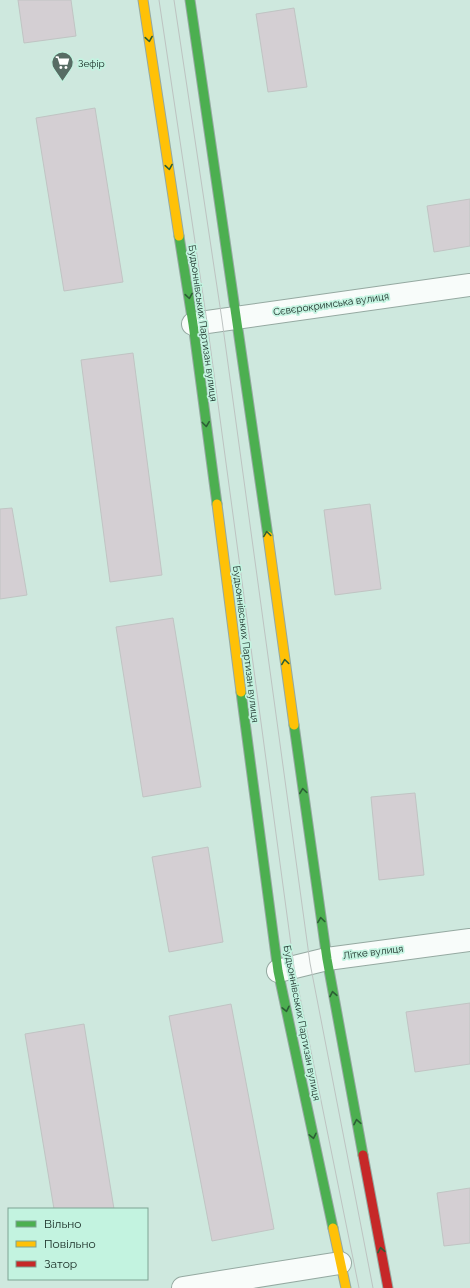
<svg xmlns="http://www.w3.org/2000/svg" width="470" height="1288" viewBox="0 0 470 1288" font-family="Raleway,sans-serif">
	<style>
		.building { fill: #d4cfd3; stroke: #c0c4c3 }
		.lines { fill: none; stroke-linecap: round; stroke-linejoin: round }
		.street-casing { stroke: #95a9a1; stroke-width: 24 }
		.fast-casing { stroke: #95a9a1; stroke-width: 11 }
		.slow-casing { stroke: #95a9a1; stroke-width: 11 }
		.jam-casing { stroke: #95a9a1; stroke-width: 11 }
		.street { stroke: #f8fcfa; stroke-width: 22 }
		.fast { stroke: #4caf50; stroke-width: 9 }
		.slow { stroke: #ffc107; stroke-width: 9 }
		.jam { stroke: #c62828; stroke-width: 9 }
		.tram { stroke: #bdc3c1; stroke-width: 1 }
		.oneway { stroke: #2c5f35 }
		.labels { text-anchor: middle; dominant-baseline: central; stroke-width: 3.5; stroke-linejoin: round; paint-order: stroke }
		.poi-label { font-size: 10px; fill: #172a23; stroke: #c3f3e0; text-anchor: start }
		.street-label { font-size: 10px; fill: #172a23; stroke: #c3f3e0 }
	</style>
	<rect width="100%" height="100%" fill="#cee8de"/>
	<path class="building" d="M18,0H71L76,36L24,43Z
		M294,8L307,87L268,92L256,14Z
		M95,108L123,282L64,291L36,118Z
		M470,199V246L434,252L427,206Z
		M133,353L162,575L110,582L81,360Z
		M370,504L381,589L335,595L324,510Z
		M12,508L27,595L0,599V509Z
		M173,618L201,787L143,797L116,627Z
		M415,793L424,875L379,880L371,797Z
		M208,847L223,942L169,952L152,857Z
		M470,1003V1064L415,1072L406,1012Z
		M231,1004L274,1229L212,1241L169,1016Z
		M84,1024L114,1209H54L25,1034Z
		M470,1188V1243L444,1246L437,1193Z"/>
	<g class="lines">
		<defs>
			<path id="street" d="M193,324L470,285
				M278,971L327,959L470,940
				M183,1288L340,1263"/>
			<path id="fast" d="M190,0L268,536
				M179,236L193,324L217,504
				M241,692L278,971L333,1228
				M294,725L327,959L363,1155"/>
			<path id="slow" d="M143,0L179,236
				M217,504L241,692
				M268,536L294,725
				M333,1228L346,1288"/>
			<path id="jam" d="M363,1155L388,1288"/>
		</defs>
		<use href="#street" class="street-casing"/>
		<use href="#fast" class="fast-casing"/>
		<use href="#slow" class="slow-casing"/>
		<use href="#jam" class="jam-casing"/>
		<use href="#street" class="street"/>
		<use href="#fast" class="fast"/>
		<use href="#slow" class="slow"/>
		<use href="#jam" class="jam"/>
		<path class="tram" d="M159,0L207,322L294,967L359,1288
			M174,0L222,320L310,963L373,1288"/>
	</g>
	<defs><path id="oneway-chevron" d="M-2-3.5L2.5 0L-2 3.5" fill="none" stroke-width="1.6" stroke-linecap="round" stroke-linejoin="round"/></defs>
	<g class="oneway">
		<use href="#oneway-chevron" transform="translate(149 39) rotate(81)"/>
		<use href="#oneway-chevron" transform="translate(169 167) rotate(81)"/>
		<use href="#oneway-chevron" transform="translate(189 296) rotate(81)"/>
		<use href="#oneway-chevron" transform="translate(206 424) rotate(83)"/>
		<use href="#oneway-chevron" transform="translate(267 534) rotate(-98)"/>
		<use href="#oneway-chevron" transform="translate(285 662) rotate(-98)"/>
		<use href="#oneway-chevron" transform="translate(303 791) rotate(-98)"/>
		<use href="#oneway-chevron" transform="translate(321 920) rotate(-98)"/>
		<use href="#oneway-chevron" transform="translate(333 994) rotate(-101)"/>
		<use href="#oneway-chevron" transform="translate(286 1009) rotate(78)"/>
		<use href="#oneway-chevron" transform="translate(357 1122) rotate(-101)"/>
		<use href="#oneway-chevron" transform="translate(313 1136) rotate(78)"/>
		<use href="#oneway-chevron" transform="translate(381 1250) rotate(-101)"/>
	</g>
	<defs>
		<symbol id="supermarket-pin" viewBox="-11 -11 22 30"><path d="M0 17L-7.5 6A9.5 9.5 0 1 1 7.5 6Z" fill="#576c64" stroke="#c3f3e0"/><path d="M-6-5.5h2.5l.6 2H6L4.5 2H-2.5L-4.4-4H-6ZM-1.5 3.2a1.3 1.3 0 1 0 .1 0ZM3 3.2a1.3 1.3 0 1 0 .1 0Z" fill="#fff"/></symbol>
	</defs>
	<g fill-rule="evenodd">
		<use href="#supermarket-pin" x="50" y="50" width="25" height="34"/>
	</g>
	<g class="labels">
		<g class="poi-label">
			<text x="78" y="63">Зефір</text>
		</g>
		<g class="street-label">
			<text transform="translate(331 304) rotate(-8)">Сєвєрокримська вулиця</text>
			<text transform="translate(203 323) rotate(82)">Будьоннівських Партизан вулиця</text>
			<text transform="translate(246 644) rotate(83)">Будьоннівських Партизан вулиця</text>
			<text transform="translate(373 952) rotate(-7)">Літке вулиця</text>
			<text transform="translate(302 1023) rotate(79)">Будьоннівських Партизан вулиця</text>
		</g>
	</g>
	<rect x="8" y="1208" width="140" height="72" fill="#c3f3e0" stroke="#7ea394"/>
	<rect x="16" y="1221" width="20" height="6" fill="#4caf50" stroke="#7ea394"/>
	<text x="44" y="1228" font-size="12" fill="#172a23">Вільно</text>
	<rect x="16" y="1241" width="20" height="6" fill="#ffc107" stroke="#7ea394"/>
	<text x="44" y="1248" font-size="12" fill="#172a23">Повільно</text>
	<rect x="16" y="1261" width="20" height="6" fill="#c62828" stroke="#7ea394"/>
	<text x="44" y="1268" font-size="12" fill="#172a23">Затор</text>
</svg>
